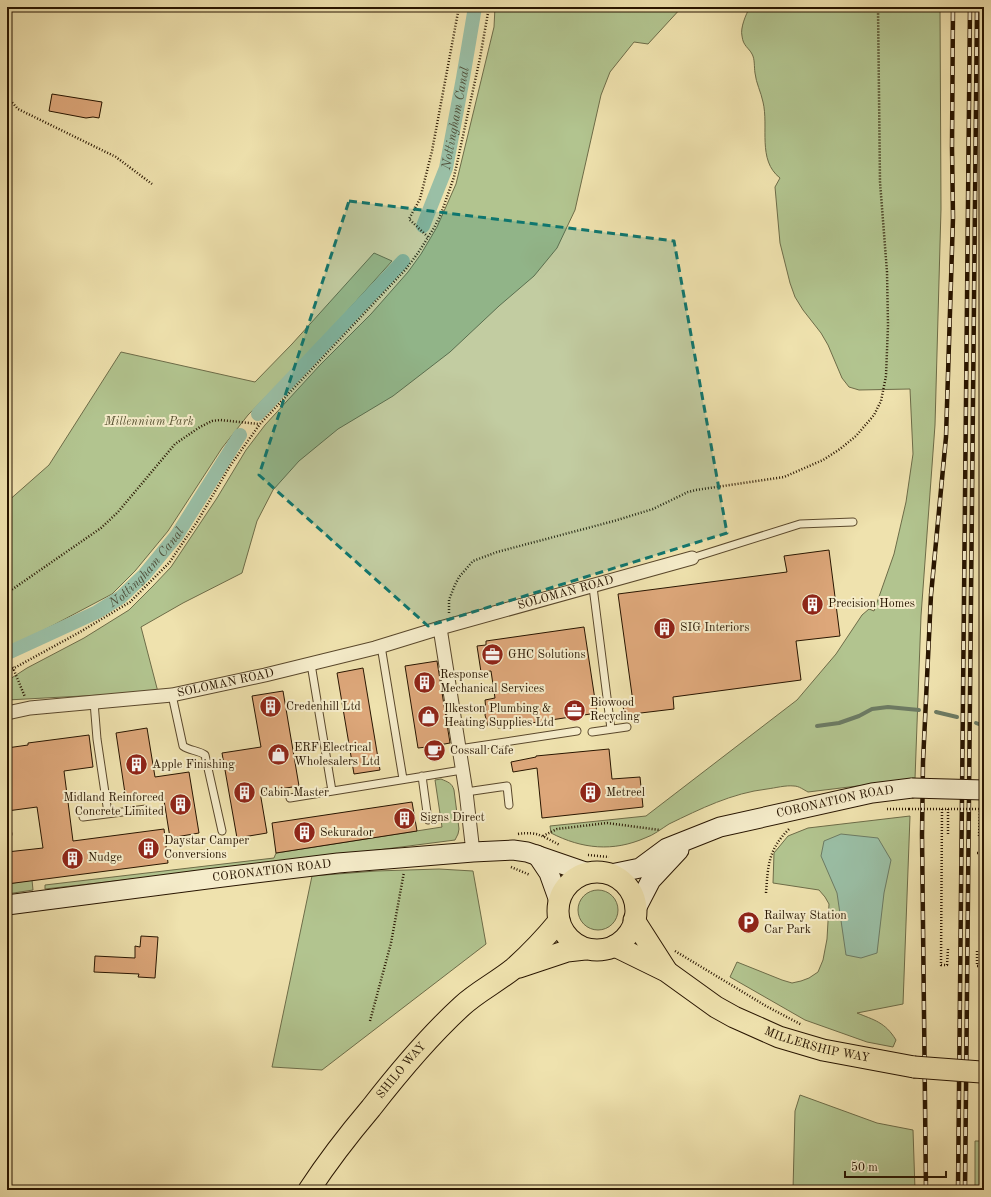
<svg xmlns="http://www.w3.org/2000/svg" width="991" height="1197" viewBox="0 0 991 1197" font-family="'Old Standard TT',serif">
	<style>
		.green { fill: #b2c48f; stroke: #6d6c48 }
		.water { fill: #9abfa6; stroke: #6c7b64 }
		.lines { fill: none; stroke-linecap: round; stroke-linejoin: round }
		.stream { stroke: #6c7b64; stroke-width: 4 }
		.canal { stroke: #9abfa6; stroke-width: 14 }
		.building { fill: #dda77a; stroke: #281500 }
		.lane-casing { stroke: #5a482c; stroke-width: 9 }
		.street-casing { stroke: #5a482c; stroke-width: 15 }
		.secondary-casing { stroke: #281500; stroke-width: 21 }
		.primary-casing { stroke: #281500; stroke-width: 23 }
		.path { stroke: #281500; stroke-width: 2.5; stroke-dasharray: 1 2; stroke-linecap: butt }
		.lane { stroke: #f5ecca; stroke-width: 7 }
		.street { stroke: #f5ecca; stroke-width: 13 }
		.secondary { stroke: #f5ecca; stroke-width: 19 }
		.primary { stroke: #efe2ae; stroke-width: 21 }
		.rail-casing { stroke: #281500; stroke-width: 4.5 }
		.rail { stroke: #f5ecca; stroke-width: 3; stroke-dasharray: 9; stroke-linecap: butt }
		.secondary-bridge-casing { stroke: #281500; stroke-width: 21; stroke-linecap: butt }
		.primary-bridge-casing { stroke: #281500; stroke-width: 23; stroke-linecap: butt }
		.path-bridge { stroke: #281500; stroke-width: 2.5; stroke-dasharray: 1 2; stroke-linecap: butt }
		.secondary-bridge { stroke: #f5ecca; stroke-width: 19 }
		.primary-bridge { stroke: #efe2ae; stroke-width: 21 }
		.marked { fill: #0f766e; fill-opacity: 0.2; stroke: #0f766e; stroke-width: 3; stroke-dasharray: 8 5; stroke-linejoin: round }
		.labels { text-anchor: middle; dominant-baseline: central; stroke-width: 4; stroke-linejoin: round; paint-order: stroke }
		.park-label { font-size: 12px; font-style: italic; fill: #585232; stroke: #f5ecca }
		.street-label { font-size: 12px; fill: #281500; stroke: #f5ecca }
		.poi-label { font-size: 12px; fill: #281500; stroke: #f5ecca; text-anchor: start }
		.water-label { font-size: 13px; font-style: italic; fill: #50503a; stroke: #f5ecca }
	</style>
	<rect width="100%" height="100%" fill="#efe2ae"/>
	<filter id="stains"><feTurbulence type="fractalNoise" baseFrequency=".005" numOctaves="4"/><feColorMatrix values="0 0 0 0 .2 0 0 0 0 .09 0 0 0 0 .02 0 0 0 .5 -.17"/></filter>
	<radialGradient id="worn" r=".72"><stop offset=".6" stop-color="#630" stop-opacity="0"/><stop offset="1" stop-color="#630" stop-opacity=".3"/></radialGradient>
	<path class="green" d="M495,7H682L648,44L634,42L610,72L601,95L575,210L557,248L534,276L499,306L450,352L393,396L338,429L299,461L273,490L257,521L242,573L183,603L141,627L158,692L7,700V681L27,668L84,638L129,610L153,586L171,567L217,498L246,450L265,425L320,365L371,314L408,272L421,254L437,227L456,184L494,27Z
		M750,7H940L941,209L935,425L921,616L915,779L808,792C804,790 799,786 794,786C786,785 775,788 767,789C732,793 700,809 669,824C661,829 654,835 645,838C613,852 582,849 551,833L550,826L646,816L797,700L836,654L862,615L869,609L874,611L894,554L906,502L913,454L910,389L859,390L849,387L842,378L828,345L821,333L803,310L795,297L790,283L780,243L775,187L780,178C757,160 769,127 763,102C761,92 756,83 755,73C754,67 755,59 752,54C749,48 743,46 742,36C740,28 746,14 750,7Z
		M374,253L392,261L313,349L248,415L222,448L168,531L135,571L112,594L14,646L7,662V502L49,465L121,352L255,382L292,344Z
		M441,779C448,782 452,783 454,790L459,829L458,834L455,840L308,859L45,889V885L274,858L276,853L442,827L435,780Z
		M910,816L903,1004L857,1013C874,1020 885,1022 896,1040L893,1047L867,1042L805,1020L730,977L737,962L782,980L792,983L801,981L809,978L818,972L823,960L827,939L829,904L825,897L819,890L773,883L774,853L788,836L808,828Z
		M439,869L473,871L486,944L322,1070L272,1067L312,876L376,871Z
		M32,880L33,890L7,894V884Z
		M578 910a20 20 0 1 1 40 0a20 20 0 1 1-40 0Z
		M800,1095L877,1123L913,1130L915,1190H793L795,1111Z
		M975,1141H984V1190H975Z"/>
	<path class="water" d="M841,834L878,838L891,860L884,893L877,953L861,958L846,955L837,893L821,856L824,841Z"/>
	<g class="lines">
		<path class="stream" d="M936,712L957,717
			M976,723L984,726
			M817,726L839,723L859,716L872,709L888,707L919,710"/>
		<g class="canal">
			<path id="s1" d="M423,226L446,168L463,78L475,7"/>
			<path d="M258,414L403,261"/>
			<path id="s2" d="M10,652L97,612L121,597L144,575L177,535L240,435"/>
		</g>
	</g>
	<path class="building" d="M52,94L102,102L99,118L93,117L86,118L49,111Z
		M829,550L840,636L796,641L801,680L673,697L674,709L624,715L623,703L633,702L618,594L787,572L784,556Z
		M584,627L597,713L498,728V724L488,726L485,715L486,711L485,700L495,698L491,671L481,672L477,646L486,645V641Z
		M437,661L450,743L439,745L440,753L428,755L427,747L418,748L405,666Z
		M363,668L380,770L354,774L337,673Z
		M283,691L299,786L260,792L267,833L237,838L222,753L261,747L252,696Z
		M147,728L155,777L189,772L199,833L170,838L163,794L126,800L116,733Z
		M89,735L93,767L64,771L73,841L164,829L168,863L7,884V852L43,848L37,807L7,811V748L28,745V743Z
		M609,749L612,779L640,777L643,807L542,818L537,768L513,772L511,762L536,757V756Z
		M412,802L417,831L276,853L272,823Z
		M141,936L158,937L155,978L138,977L139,974L94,972L95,956L135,958V946L140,947Z"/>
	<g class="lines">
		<defs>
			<path id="lane" d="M692,558L800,524L853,522
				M593,587L611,729
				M381,646L403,779
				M311,664L332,791
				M172,695L183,746C190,751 198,750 205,755L222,831
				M94,702L97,739L108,813
				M592,732L627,727
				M459,749L577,731
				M422,776L428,820
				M466,792L507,786L509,805
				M290,798L462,770
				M83,817L146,809
				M7,834H8"/>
			<g id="street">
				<path d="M440,628L466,792L473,852"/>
				<path id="s3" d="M7,713L30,708L172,695L265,675L375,648L440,628L692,558"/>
			</g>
			<g id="secondary">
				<path d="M537,855L549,873L559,901"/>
				<path id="s4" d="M611,874L640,868L667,848L720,827L872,793L912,788"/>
				<path id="s5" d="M7,905L207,879L338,863L473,852L513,850L527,852L588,873"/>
				<path d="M636,909L651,880L679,850"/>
			</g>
			<g id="primary">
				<circle cx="597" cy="911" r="39"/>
				<path d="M634,920L666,970"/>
				<path id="s6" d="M615,946L666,971L716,1007L734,1017L779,1037L823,1050L914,1067"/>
				<path d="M519,967L567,951L585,949"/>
				<path id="s7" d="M309,1190C328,1161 349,1134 371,1108C399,1072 428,1037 462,1006C477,992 497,982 513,969C530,954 545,938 559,921"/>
			</g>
		</defs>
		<use href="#lane" class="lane-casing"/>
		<use href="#street" class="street-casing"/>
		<use href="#secondary" class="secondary-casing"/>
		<use href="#primary" class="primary-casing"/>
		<path class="path" d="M7,92L9,99L18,109L116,157L152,184
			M428,237L409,219L420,199L432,151L459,7
			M7,593L101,528L118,512L175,444L200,427L212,421L220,420L259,424
			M449,613V600L454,587L459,577L473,561L497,552L614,521L653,509L688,492L696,490L784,477L823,460L840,449L856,436L874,415L881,401L886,376L888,325L887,272L880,182L878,7
			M7,660L13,668L25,697
			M7,672L80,632L130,602L169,563L197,522L230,466L260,424L406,269L418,253L434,228L441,214L454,177L480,58L489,7
			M887,809H909
			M942,809L941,965H947L948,949
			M948,809V834
			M518,834C539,831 543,837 560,845
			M543,836L557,829L607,823L660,830
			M979,836L980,809
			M977,853H984
			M588,855L609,857
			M511,867L530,875
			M766,893C768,866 768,850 789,829
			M675,951L766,1006L802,1025
			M977,951V966H984V943
			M370,1021L391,943L404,872"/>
		<use href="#lane" class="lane"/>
		<use href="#street" class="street"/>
		<use href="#secondary" class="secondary"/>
		<use href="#primary" class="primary"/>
		<defs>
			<path id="rail" d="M926,1190L922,835L923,762L931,595L946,437L953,218L952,147L953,7
				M958,1190L970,7
				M965,1190L977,7"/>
		</defs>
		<use href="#rail" class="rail-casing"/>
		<use href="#rail" class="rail"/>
		<defs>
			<path id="secondary-bridge" d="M912,788L984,790"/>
			<path id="primary-bridge" d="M914,1067L981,1072"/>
		</defs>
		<use href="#secondary-bridge" class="secondary-bridge-casing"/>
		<use href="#primary-bridge" class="primary-bridge-casing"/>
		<path class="path-bridge" d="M909,809H984"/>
		<use href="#secondary-bridge" class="secondary-bridge"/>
		<use href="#primary-bridge" class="primary-bridge"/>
	</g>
	<path class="marked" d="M349,201L674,241L727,533L428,626L259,475Z"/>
	<defs>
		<symbol id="building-disc" viewBox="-11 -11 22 22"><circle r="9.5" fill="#8f2418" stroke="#f5ecca"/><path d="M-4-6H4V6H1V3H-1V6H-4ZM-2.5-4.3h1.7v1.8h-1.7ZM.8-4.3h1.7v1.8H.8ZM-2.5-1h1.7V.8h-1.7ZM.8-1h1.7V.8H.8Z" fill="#fff"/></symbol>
		<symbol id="office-disc" viewBox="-11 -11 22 22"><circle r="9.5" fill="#8f2418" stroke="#f5ecca"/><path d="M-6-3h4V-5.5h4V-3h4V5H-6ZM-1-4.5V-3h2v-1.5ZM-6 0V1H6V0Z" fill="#fff"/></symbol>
		<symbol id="shop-disc" viewBox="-11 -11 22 22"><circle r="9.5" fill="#8f2418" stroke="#f5ecca"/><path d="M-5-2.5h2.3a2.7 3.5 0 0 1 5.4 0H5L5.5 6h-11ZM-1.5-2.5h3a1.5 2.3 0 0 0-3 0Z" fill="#fff"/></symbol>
		<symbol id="cafe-disc" viewBox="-11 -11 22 22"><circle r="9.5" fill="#8f2418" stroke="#f5ecca"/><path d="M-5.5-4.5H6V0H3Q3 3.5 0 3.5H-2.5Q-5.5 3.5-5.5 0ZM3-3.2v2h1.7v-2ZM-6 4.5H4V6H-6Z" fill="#fff"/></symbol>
		<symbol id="parking-disc" viewBox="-11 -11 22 22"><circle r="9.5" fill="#8f2418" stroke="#f5ecca"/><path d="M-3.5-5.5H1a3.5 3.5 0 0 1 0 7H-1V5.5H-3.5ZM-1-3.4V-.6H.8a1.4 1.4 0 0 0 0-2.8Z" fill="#fff"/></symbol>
	</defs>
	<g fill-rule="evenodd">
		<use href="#building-disc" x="800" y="592" width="25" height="25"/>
		<use href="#building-disc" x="652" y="616" width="25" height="25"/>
		<use href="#office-disc" x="480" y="642" width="25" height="25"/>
		<use href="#building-disc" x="412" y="670" width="25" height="25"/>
		<use href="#building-disc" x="258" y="694" width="25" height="25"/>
		<use href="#office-disc" x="562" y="698" width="25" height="25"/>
		<use href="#shop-disc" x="416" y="704" width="25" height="25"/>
		<use href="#cafe-disc" x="422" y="738" width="25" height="25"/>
		<use href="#shop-disc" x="266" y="742" width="25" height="25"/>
		<use href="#building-disc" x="124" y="752" width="25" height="25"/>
		<use href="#building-disc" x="232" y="780" width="25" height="25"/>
		<use href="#building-disc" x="578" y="780" width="25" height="25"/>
		<use href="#building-disc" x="168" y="792" width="25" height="25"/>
		<use href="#building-disc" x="392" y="806" width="25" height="25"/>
		<use href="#building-disc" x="292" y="820" width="25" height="25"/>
		<use href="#building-disc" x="136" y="836" width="25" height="25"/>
		<use href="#building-disc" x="60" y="846" width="25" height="25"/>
		<use href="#parking-disc" x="736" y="910" width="25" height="25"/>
	</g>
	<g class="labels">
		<g class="park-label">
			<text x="149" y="422">Millennium Park</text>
		</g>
		<g class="street-label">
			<text stroke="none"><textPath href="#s3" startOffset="573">SOLOMAN ROAD</textPath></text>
			<text stroke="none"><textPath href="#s3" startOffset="221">SOLOMAN ROAD</textPath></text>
			<text stroke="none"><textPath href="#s4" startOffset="238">CORONATION ROAD</textPath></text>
			<text stroke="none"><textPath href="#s5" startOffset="267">CORONATION ROAD</textPath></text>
			<text stroke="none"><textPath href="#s6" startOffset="227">MILLERSHIP WAY</textPath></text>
			<text stroke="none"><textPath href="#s7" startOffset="151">SHILO WAY</textPath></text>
		</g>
		<g class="poi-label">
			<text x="828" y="604">Precision Homes</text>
			<text x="680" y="628">SIG Interiors</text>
			<text x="508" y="655">GHC Solutions</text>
			<text x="440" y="675">Response<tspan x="440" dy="14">Mechanical Services</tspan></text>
			<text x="590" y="703">Biowood<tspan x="590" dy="14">Recycling</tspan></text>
			<text x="286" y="707">Credenhill Ltd</text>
			<text x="444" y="709">Ilkeston Plumbing &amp;<tspan x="444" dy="14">Heating Supplies Ltd</tspan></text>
			<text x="294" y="748">ERF Electrical<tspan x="294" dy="14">Wholesalers Ltd</tspan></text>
			<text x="450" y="751">Cossall Cafe</text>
			<text x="152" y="765">Apple Finishing</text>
			<text x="260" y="793">Cabin Master</text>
			<text x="606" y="793">Metreel</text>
			<text x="164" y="798" text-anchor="end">Midland Reinforced<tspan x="164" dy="14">Concrete Limited</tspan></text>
			<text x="420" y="818">Signs Direct</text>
			<text x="320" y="833">Sekurador</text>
			<text x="164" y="841">Daystar Camper<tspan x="164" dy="14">Conversions</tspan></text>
			<text x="88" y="858">Nudge</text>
			<text x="764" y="916">Railway Station<tspan x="764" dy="14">Car Park</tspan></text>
		</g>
		<g class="water-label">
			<text stroke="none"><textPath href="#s1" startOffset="113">Nottingham Canal</textPath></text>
			<text stroke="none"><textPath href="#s2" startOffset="163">Nottingham Canal</textPath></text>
		</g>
	</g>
	<rect width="991" height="1197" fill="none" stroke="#efe2ae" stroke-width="24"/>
	<rect x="8" y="8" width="975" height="1181" fill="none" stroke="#281500" stroke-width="2"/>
	<rect x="12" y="12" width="967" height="1173" fill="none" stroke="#281500"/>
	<path d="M845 1171v6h101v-6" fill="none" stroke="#281500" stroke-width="2"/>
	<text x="851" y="1171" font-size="12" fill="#281500" stroke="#f5ecca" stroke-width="3" paint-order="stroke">50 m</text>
	<rect width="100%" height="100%" filter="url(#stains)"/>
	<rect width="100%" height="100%" fill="url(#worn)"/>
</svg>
